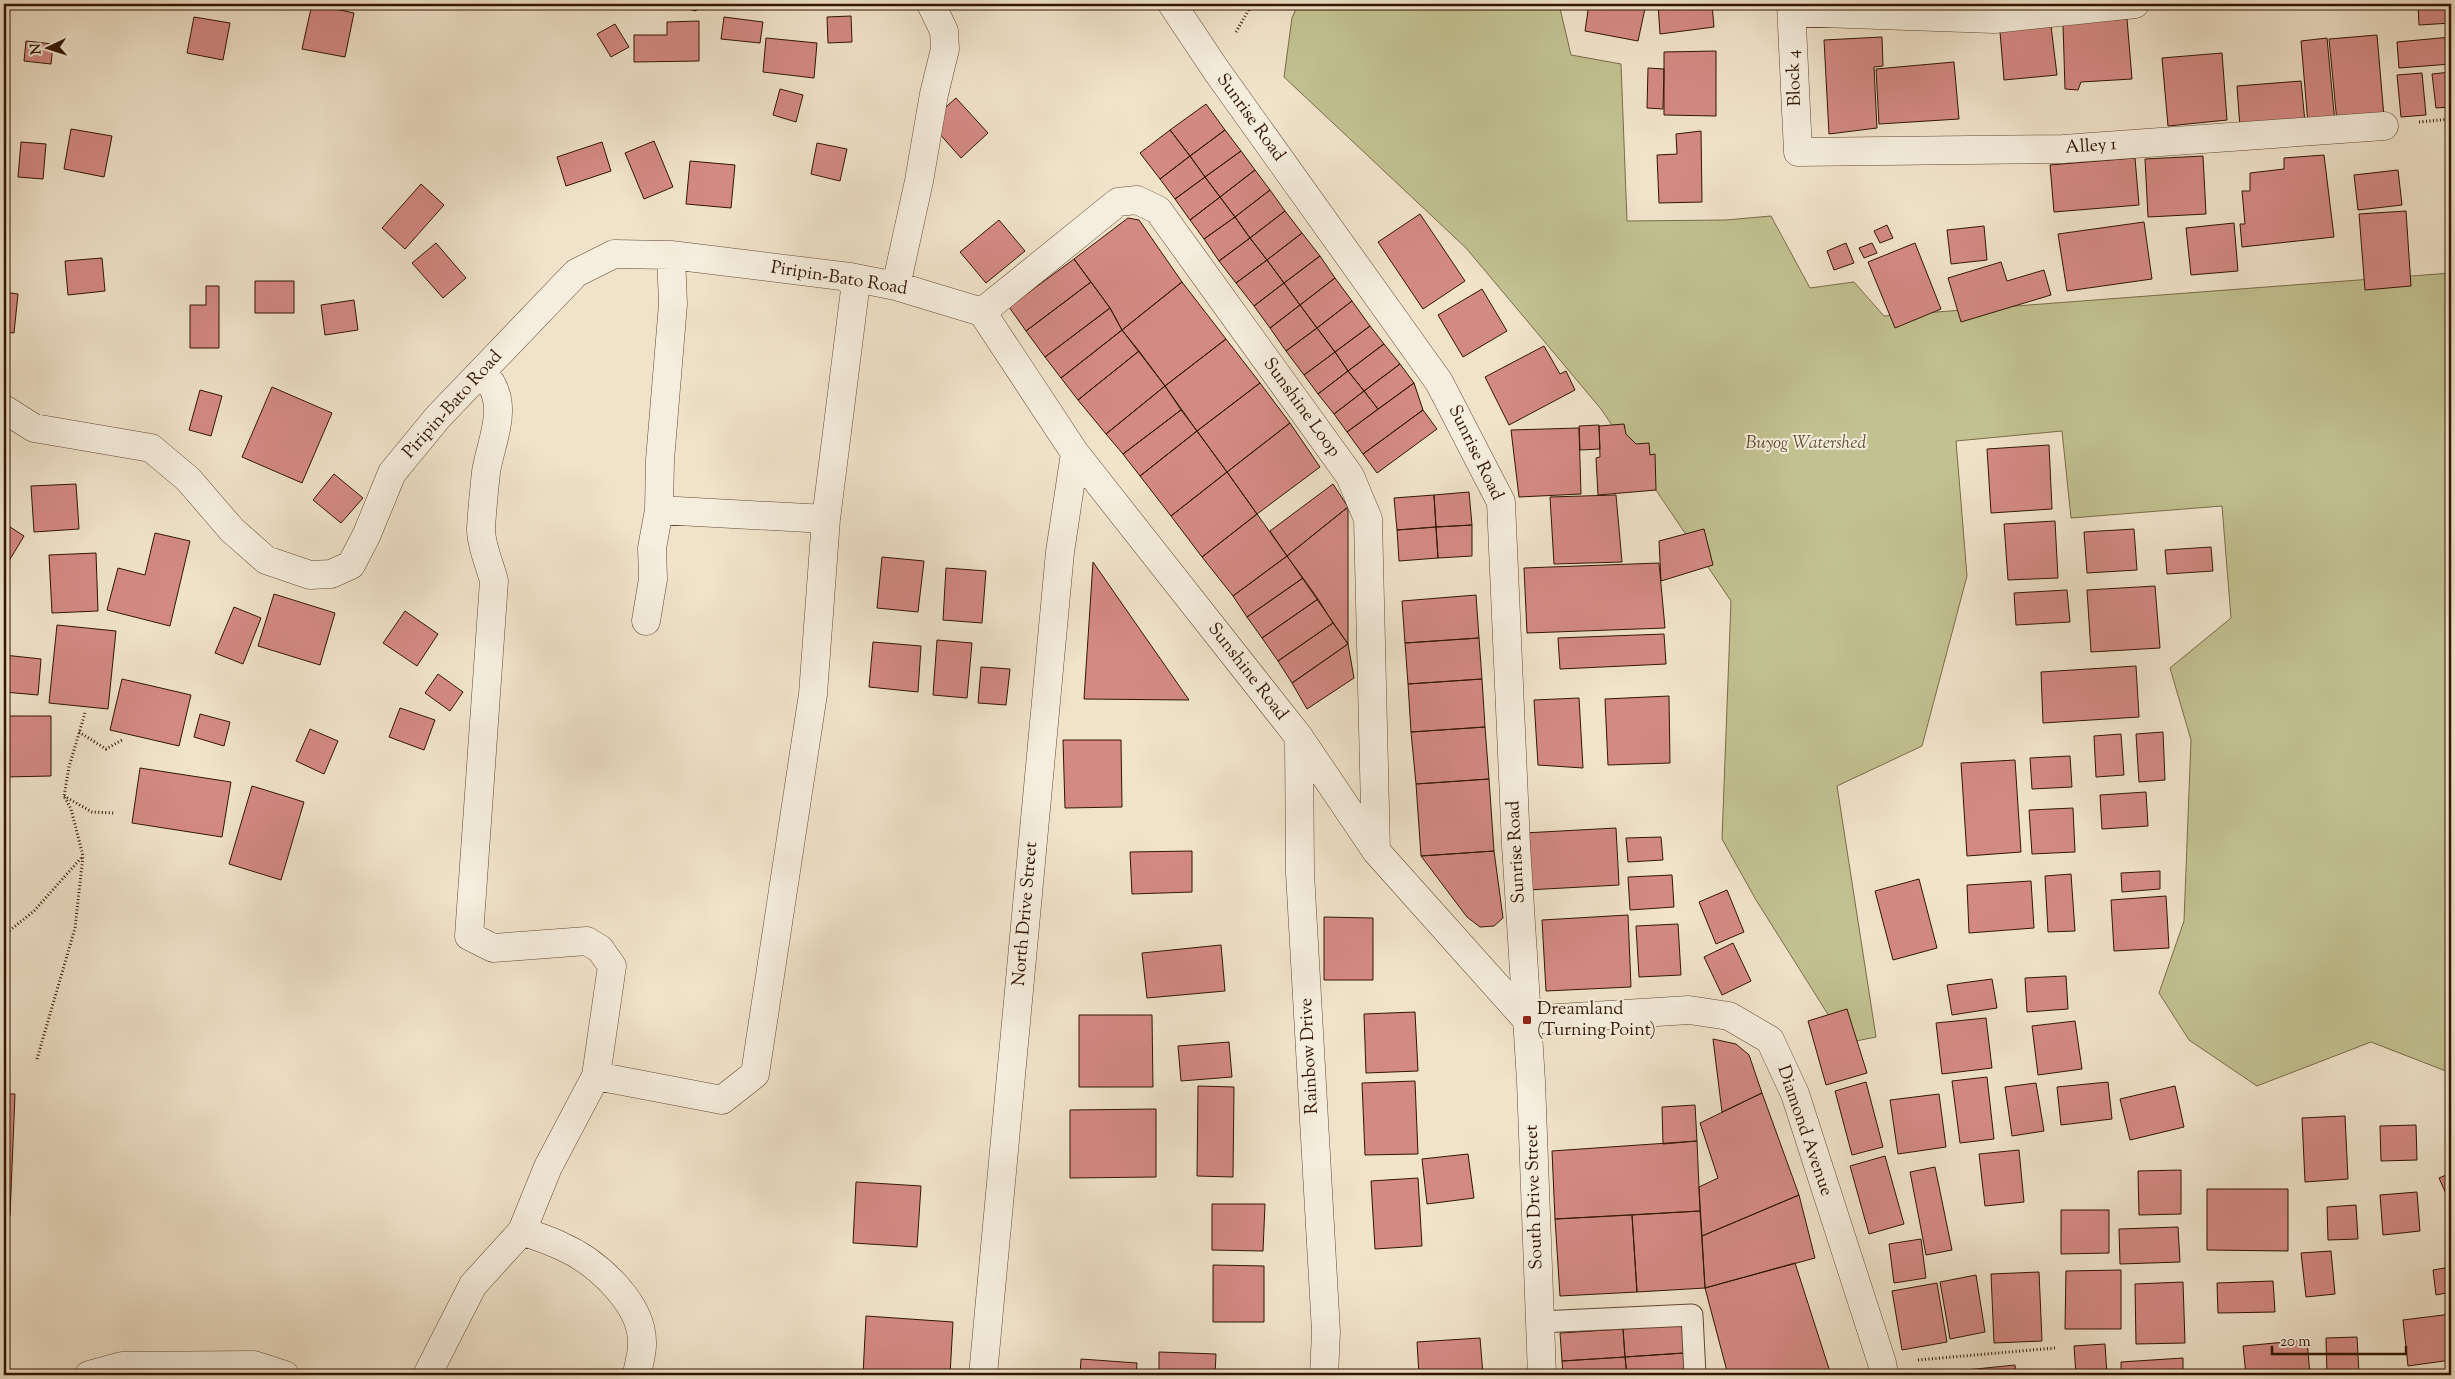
<svg xmlns="http://www.w3.org/2000/svg" width="2455" height="1379" viewBox="0 0 2455 1379" font-family="'Sorts Mill Goudy',serif">
	<style>
		.green { fill: #c2c191; stroke: #7a6b49 }
		.building { fill: #d48a84; stroke: #321501 }
		.lines { fill: none; stroke-linecap: round; stroke-linejoin: round }
		.service-casing { stroke: #624833; stroke-width: 23 }
		.minor-casing { stroke: #624833; stroke-width: 29 }
		.tertiary-casing { stroke: #624833; stroke-width: 29 }
		.path { stroke: #321501; stroke-width: 3; stroke-dasharray: 1 2.5; stroke-linecap: butt }
		.service { stroke: #f5eddd; stroke-width: 21 }
		.minor { stroke: #f5eddd; stroke-width: 28 }
		.tertiary { stroke: #f5eddd; stroke-width: 28 }
		.poi-dot { fill: #8f2418; stroke: #f5eddd; stroke-width: 2 }
		.labels { text-anchor: middle; dominant-baseline: central; stroke-width: 4; stroke-linejoin: round; paint-order: stroke }
		.street-label { font-size: 18px; fill: #321501; stroke: #f5eddd }
		.park-label { font-size: 18px; font-style: italic; fill: #645133; stroke: #f5eddd }
		.poi-label { font-size: 18px; fill: #321501; stroke: #f5eddd; text-anchor: start }
	</style>
	<rect width="100%" height="100%" fill="#f0e3ca"/>
	<filter id="stains"><feTurbulence type="fractalNoise" baseFrequency=".004" numOctaves="4"/><feColorMatrix values="0 0 0 0 .2 0 0 0 0 .09 0 0 0 0 .02 0 0 0 .5 -.17"/></filter>
	<radialGradient id="worn" r=".72"><stop offset=".6" stop-color="#630" stop-opacity="0"/><stop offset="1" stop-color="#630" stop-opacity=".3"/></radialGradient>
	<path class="green" d="M1298,4H1559L1571,55L1621,64L1627,221L1726,220L1771,216L1810,288L1854,282L1884,316L2451,273V1073L2371,1042L2257,1086L2189,1040L2159,993L2184,921L2191,740L2170,668L2231,618L2222,506L2071,518L2062,431L1956,441L1967,576L1922,746L1837,786L1876,1037L1846,1043L1756,900L1722,839L1731,601L1601,409L1466,248L1284,77L1292,18Z"/>
	<path class="building" d="M312,4L354,13L345,57L302,49Z
		M667,4H698L696,11Z
		M775,4H808L775,9Z
		M1589,4H1646L1638,41L1585,31Z
		M1658,4H1712L1714,27L1660,34Z
		M2418,4H2451V23L2419,25Z
		M851,16L852,42L828,43L827,17Z
		M194,17L230,23L223,60L187,53Z
		M724,17L763,22L760,43L721,39Z
		M2127,19L2132,79L2081,82L2078,90L2065,89L2063,24Z
		M699,21V61L634,62V35H667V22Z
		M615,24L629,47L611,57L597,34Z
		M2051,26L2057,75L2004,80L2000,32Z
		M2377,35L2384,117L2337,122L2329,39Z
		M1882,37L1883,66L1874,67L1877,128L1829,134L1824,40Z
		M2451,37V64L2399,68L2397,42Z
		M766,38L817,43L814,78L763,72Z
		M2327,38L2335,123L2308,124L2301,41Z
		M26,41L53,44L51,64L24,61Z
		M1716,51V116L1664,115V52Z
		M2222,53L2227,120L2168,126L2162,58Z
		M1954,62L1959,119L1879,124L1876,69Z
		M1648,68L1664,69L1663,109L1647,108Z
		M2451,72V107L2436,108L2432,74Z
		M2422,73L2426,115L2401,117L2397,75Z
		M2301,81L2305,122L2240,128L2237,86Z
		M780,89L803,95L796,122L773,115Z
		M956,98L988,133L961,158L929,122Z
		M1206,104L1225,130L1190,156L1170,130Z
		M71,129L112,136L104,177L64,169Z
		M1170,130L1190,156L1160,179L1140,153Z
		M1225,130L1241,151L1205,177L1190,156Z
		M1701,131L1702,202L1659,203L1657,155L1677,154L1676,134Z
		M654,141L673,187L644,199L625,153Z
		M21,142L46,144L43,179L18,177Z
		M602,142L611,171L566,186L557,157Z
		M817,143L847,149L840,181L811,174Z
		M1241,151L1255,170L1220,197L1205,177Z
		M2324,155L2334,237L2242,247L2240,224H2245L2242,191H2250V173L2284,169V158Z
		M1190,156L1205,177L1175,199L1160,179Z
		M2203,156L2206,214L2148,217L2145,159Z
		M2135,158L2139,205L2054,212L2050,165Z
		M690,161L735,165L731,208L686,204Z
		M1255,170L1270,190L1235,217L1220,197Z
		M2398,170L2402,205L2358,210L2354,175Z
		M1205,177L1220,197L1190,220L1175,199Z
		M421,184L444,205L405,249L382,228Z
		M1270,190L1285,211L1250,238L1235,217Z
		M1220,197L1235,217L1204,239L1190,220Z
		M1285,211L1302,233L1267,260L1250,238Z
		M2406,211L2411,286L2365,290L2359,214Z
		M1420,214L1465,281L1423,309L1378,242Z
		M1235,217L1250,238L1219,261L1204,239Z
		M1128,218L1139,220L1182,282L1122,330L1110,308L1074,259Z
		M999,220L1025,251L986,283L960,252Z
		M2144,222L2152,279L2067,291L2058,234Z
		M2234,223L2238,271L2191,275L2186,228Z
		M1887,225L1893,238L1880,243L1874,231Z
		M1984,226L1987,260L1951,264L1947,230Z
		M1302,233L1320,256L1284,283L1267,260Z
		M1250,238L1267,260L1236,283L1219,261Z
		M436,243L466,278L443,298L412,263Z
		M1846,243L1854,263L1834,270L1827,251Z
		M1872,243L1877,253L1864,258L1859,248Z
		M1915,243L1941,309L1895,328L1868,262Z
		M1320,256L1335,278L1300,305L1284,283Z
		M102,258L105,291L68,295L65,261Z
		M1074,259L1091,282L1026,331L1009,307Z
		M1267,260L1284,283L1254,306L1236,283Z
		M2001,262L2007,281L2044,270L2051,295L1961,322L1948,278Z
		M1335,278L1352,301L1317,328L1300,305Z
		M255,281H294V313H255Z
		M1091,282L1110,308L1045,357L1026,331Z
		M1182,282L1226,339L1165,386L1122,330Z
		M1284,283L1300,305L1270,328L1254,306Z
		M206,286H219V348H190V305H206Z
		M1482,289L1507,331L1463,357L1438,315Z
		M4,292L18,294L14,333L4,332Z
		M354,300L358,330L325,335L321,305Z
		M1352,301L1370,326L1335,352L1317,328Z
		M1300,305L1317,328L1286,351L1270,328Z
		M1110,308L1122,330L1061,378L1045,357Z
		M1370,326L1384,344L1348,371L1335,352Z
		M1317,328L1335,352L1304,375L1286,351Z
		M1122,330L1139,351L1078,400L1061,378Z
		M1226,339L1260,383L1197,431L1165,386Z
		M1384,344L1400,364L1364,391L1348,371Z
		M1544,346L1560,374L1566,371L1575,390L1509,425L1485,377Z
		M1139,351L1165,386L1106,434L1078,400Z
		M1335,352L1348,371L1318,394L1304,375Z
		M1400,364L1414,383L1378,409L1364,391Z
		M1348,371L1364,391L1334,414L1318,394Z
		M1260,383L1290,423L1227,472L1197,431Z
		M1414,383L1423,410L1363,454L1347,432Z
		M1165,386L1181,410L1123,454L1106,434Z
		M272,387L332,413L302,483L242,457Z
		M200,390L222,396L211,436L189,430Z
		M1364,391L1378,409L1347,432L1334,414Z
		M1181,410L1197,431L1140,476L1123,454Z
		M1423,410L1437,429L1377,473L1363,454Z
		M1290,423L1320,467L1257,514L1227,472Z
		M1624,424L1626,434L1636,444L1649,443L1650,455L1655,454L1656,490L1598,495L1596,458L1600,457L1599,426Z
		M1599,425L1600,449L1580,450L1579,426Z
		M1579,428L1581,494L1519,497L1511,430Z
		M1197,431L1227,472L1171,516L1140,476Z
		M2049,445L2052,509L1991,513L1987,449Z
		M1227,472L1257,514L1202,557L1171,516Z
		M334,474L363,498L341,523L313,500Z
		M76,484L79,529L34,532L31,486Z
		M1333,484L1348,507L1287,556L1270,531Z
		M1469,492L1472,525L1436,527L1434,495Z
		M1434,495L1436,527L1397,530L1394,498Z
		M1616,495L1622,562L1554,564L1550,497Z
		M1348,507V644L1287,556Z
		M1257,514L1287,556L1233,596L1202,557Z
		M2055,521L2058,578L2008,580L2004,524Z
		M4,523L24,536L9,561L4,558Z
		M1472,525V556L1438,558L1436,527Z
		M1436,527L1438,558L1399,561L1397,530Z
		M1704,529L1713,565L1661,581L1659,541Z
		M2134,529L2137,570L2087,573L2084,532Z
		M155,533L190,541L170,626L107,610L118,568L145,575Z
		M2211,547L2213,571L2167,574L2165,550Z
		M96,553L98,611L52,613L49,555Z
		M1287,556L1303,578L1247,617L1233,596Z
		M882,557L924,561L918,612L877,608Z
		M1093,562L1189,700L1084,699Z
		M1659,563L1665,628L1527,633L1524,568Z
		M946,568L986,571L982,623L943,620Z
		M1303,578L1318,599L1262,638L1247,617Z
		M2155,586L2160,648L2091,652L2087,590Z
		M2067,590L2070,622L2016,625L2014,593Z
		M274,594L335,613L320,665L258,646Z
		M1476,595L1479,638L1405,643L1402,601Z
		M1318,599L1333,623L1278,661L1262,638Z
		M234,607L261,618L243,664L215,653Z
		M405,611L438,634L417,666L383,643Z
		M1333,623L1348,644L1292,683L1278,661Z
		M57,625L116,631L108,709L49,703Z
		M1664,634L1666,664L1560,669L1558,638Z
		M1479,638L1482,679L1408,684L1405,643Z
		M937,640L972,643L967,698L933,695Z
		M873,642L921,646L918,692L869,687Z
		M1348,644L1354,678L1307,709L1292,683Z
		M4,655L41,659L38,695L4,692Z
		M2136,666L2139,717L2043,723L2041,672Z
		M981,667L1010,669L1006,705L978,703Z
		M438,674L463,692L450,711L425,693Z
		M122,679L191,695L179,746L110,730Z
		M1482,679L1485,727L1411,732L1408,684Z
		M1669,696L1670,763L1608,765L1605,699Z
		M1579,698L1583,768L1538,765L1534,700Z
		M400,708L435,720L424,750L389,737Z
		M200,714L230,722L224,746L194,737Z
		M4,716H51V776L4,777Z
		M1485,727L1489,779L1416,784L1411,732Z
		M310,729L338,741L324,774L296,761Z
		M2163,732L2165,780L2139,782L2136,734Z
		M2121,734L2124,775L2096,777L2094,736Z
		M1063,740H1121L1122,807L1065,808Z
		M2070,756L2072,787L2032,789L2030,758Z
		M2015,760L2021,852L1967,856L1961,763Z
		M140,768L231,782L222,837L132,823Z
		M1489,779L1494,851L1421,856L1416,784Z
		M252,786L304,802L281,880L229,864Z
		M2146,792L2148,826L2102,829L2100,795Z
		M2073,808L2075,852L2032,854L2029,810Z
		M1616,828L1619,885L1527,890L1524,833Z
		M1661,837L1663,860L1628,862L1626,838Z
		M1192,851V892L1132,894L1130,852Z
		M1494,851L1503,918L1494,926L1480,927L1467,917L1421,856Z
		M2160,871V889L2122,892L2121,873Z
		M2071,874L2075,931L2048,932L2045,876Z
		M1672,875L1674,907L1630,910L1628,877Z
		M1919,879L1937,948L1893,960L1875,891Z
		M2031,881L2034,928L1969,933L1967,885Z
		M1727,890L1744,932L1716,944L1699,902Z
		M2166,896L2169,948L2114,951L2111,900Z
		M1628,915L1631,987L1546,991L1542,920Z
		M1324,917L1373,918V980H1324Z
		M1678,924L1681,975L1639,977L1636,926Z
		M1733,943L1751,981L1722,995L1704,957Z
		M1221,945L1225,991L1147,998L1142,953Z
		M2066,976L2068,1009L2027,1012L2025,978Z
		M1992,979L1997,1008L1952,1015L1947,985Z
		M1847,1009L1867,1073L1826,1085L1808,1021Z
		M1415,1012L1418,1071L1366,1073L1364,1014Z
		M1079,1015H1152L1153,1087H1079Z
		M1986,1018L1992,1068L1942,1074L1936,1023Z
		M2075,1021L2082,1069L2038,1075L2032,1026Z
		M1713,1039L1736,1044L1749,1055L1762,1093L1722,1112Z
		M1229,1042L1232,1077L1181,1081L1178,1046Z
		M1987,1077L1994,1139L1960,1143L1952,1081Z
		M1415,1081L1418,1154L1365,1155L1362,1083Z
		M1866,1082L1883,1147L1852,1155L1835,1091Z
		M2108,1082L2112,1119L2061,1125L2057,1087Z
		M2036,1083L2044,1131L2012,1136L2005,1087Z
		M1198,1086L1234,1087L1233,1177L1197,1176Z
		M2175,1086L2184,1127L2130,1140L2120,1099Z
		M1762,1093L1799,1195L1702,1236L1699,1187L1718,1178L1700,1123Z
		M4,1094H15L10,1216L4,1215Z
		M1939,1094L1946,1147L1898,1154L1890,1100Z
		M1695,1105L1697,1141L1663,1144L1662,1107Z
		M1156,1109V1177L1070,1178V1110Z
		M2345,1116L2348,1179L2305,1182L2302,1118Z
		M2416,1125L2417,1160L2381,1161L2380,1126Z
		M1697,1141L1700,1211L1555,1219L1552,1151Z
		M2019,1150L2024,1202L1985,1206L1979,1154Z
		M1468,1154L1474,1198L1427,1204L1422,1159Z
		M1885,1156L1904,1224L1869,1234L1850,1166Z
		M1935,1167L1952,1250L1926,1255L1910,1172Z
		M2181,1170V1214L2139,1215L2138,1171Z
		M2451,1173V1205L2439,1178Z
		M1418,1178L1422,1246L1375,1249L1371,1181Z
		M856,1182L921,1186L917,1247L853,1243Z
		M2207,1189H2288V1251L2207,1250Z
		M2417,1192L2420,1231L2383,1235L2380,1195Z
		M1799,1195L1815,1258L1705,1288L1702,1236Z
		M1212,1204H1265L1263,1251L1212,1250Z
		M2356,1205L2358,1239L2328,1240L2327,1207Z
		M2061,1210H2109V1253L2061,1254Z
		M1700,1211L1705,1288L1637,1292L1632,1215Z
		M1632,1215L1637,1292L1560,1296L1555,1219Z
		M2178,1227L2180,1262L2120,1264L2119,1229Z
		M1921,1239L1926,1278L1894,1283L1889,1244Z
		M2331,1251L2335,1294L2306,1297L2301,1253Z
		M1795,1263L1831,1375H1728L1705,1288Z
		M1213,1265L1264,1266V1322H1213Z
		M2451,1267V1292L2436,1295L2433,1270Z
		M2121,1270V1329H2065L2066,1271Z
		M2039,1272L2042,1341L1994,1343L1991,1274Z
		M1976,1275L1985,1332L1950,1339L1940,1282Z
		M2273,1281L2275,1312L2218,1313L2217,1283Z
		M2183,1282L2185,1343L2136,1344L2135,1284Z
		M1937,1283L1947,1342L1902,1350L1892,1291Z
		M2451,1314V1360L2408,1366L2403,1320Z
		M866,1316L953,1322L950,1375H863Z
		M1682,1325L1684,1353L1625,1357L1623,1329Z
		M1623,1329L1625,1357L1562,1361L1560,1333Z
		M2357,1337L2359,1374H2327L2326,1338Z
		M1480,1338L1483,1375H1419L1417,1342Z
		M2307,1340L2310,1375H2246L2243,1346Z
		M2105,1344L2107,1375H2076L2074,1346Z
		M1159,1352L1216,1354L1215,1375H1159Z
		M1684,1353L1686,1375H1627L1625,1357Z
		M1625,1357L1627,1375H1563L1562,1361Z
		M2183,1358V1375H2121V1362Z
		M1081,1359L1137,1363L1136,1375H1080Z
		M2015,1365L2016,1375H1917Z"/>
	<g class="lines">
		<defs>
			<path id="service" d="M1539,1322L1692,1315L1695,1375"/>
			<path id="minor" d="M1172,4L1216,70L1439,382L1501,502L1516,845L1531,1081L1542,1375
				M1791,4L1798,152L2063,149L2384,126
				M1792,12L1994,19L2135,4
				M896,286L919,181L934,94L945,49L944,31L931,4
				M982,312L1118,202L1137,200L1158,210L1350,476L1368,519L1376,851
				M982,312L1075,453L1299,737L1376,851L1527,1020
				M4,409L34,428L151,448L188,479L232,530L266,560L310,575L331,574L351,565L367,534L392,473L438,417L576,273L614,254L671,255L850,277L896,286L982,312
				M659,510L826,519
				M646,621L653,579L652,548L659,510L660,460L673,304L671,255
				M1299,737L1300,873L1326,1332L1324,1375
				M596,1076L722,1100L755,1074L813,694L826,519L855,290L850,277
				M522,1231C535,1236 549,1240 561,1246C596,1261 644,1304 642,1345C642,1355 638,1366 637,1375
				M89,1375L122,1366L254,1365L285,1375
				M427,1375L473,1285L522,1231L548,1167L596,1076L612,966L600,949L587,941L493,948L469,936L494,581C490,565 481,546 481,529C482,510 484,491 486,472C492,436 512,403 482,371
				M983,1375L1060,552L1075,453"/>
			<path id="tertiary" d="M1527,1020L1689,1010L1729,1016L1770,1040L1795,1094L1882,1363L1884,1375"/>
		</defs>
		<use href="#service" class="service-casing"/>
		<use href="#minor" class="minor-casing"/>
		<use href="#tertiary" class="tertiary-casing"/>
		<path class="path" d="M1236,32L1252,4
			M2419,122L2451,119
			M79,732L106,749L122,740
			M64,796L92,812L114,813
			M4,935L34,911L82,857
			M37,1059L75,928L83,856L71,809L64,796L69,767L85,713
			M1918,1360L2055,1348"/>
		<use href="#service" class="service"/>
		<use href="#minor" class="minor"/>
		<use href="#tertiary" class="tertiary"/>
	</g>
	<rect class="poi-dot" x="1522" y="1015" width="10" height="10" rx="2.5"/>
	<g class="labels">
		<g class="street-label">
			<text transform="translate(1795 78) rotate(-92)">Block 4</text>
			<text transform="translate(1250 118) rotate(54)">Sunrise Road</text>
			<text transform="translate(2091 147) rotate(-4)">Alley 1</text>
			<text transform="translate(839 279) rotate(9)">Piripin-Bato Road</text>
			<text transform="translate(453 405) rotate(-48)">Piripin-Bato Road</text>
			<text transform="translate(1301 408) rotate(54)">Sunshine Loop</text>
			<text transform="translate(1475 453) rotate(64)">Sunrise Road</text>
			<text transform="translate(1247 672) rotate(52)">Sunshine Road</text>
			<text transform="translate(1517 852) rotate(-93)">Sunrise Road</text>
			<text transform="translate(1026 914) rotate(-85)">North Drive Street</text>
			<text transform="translate(1310 1056) rotate(-93)">Rainbow Drive</text>
			<text transform="translate(1804 1131) rotate(71)">Diamond Avenue</text>
			<text transform="translate(1535 1197) rotate(-92)">South Drive Street</text>
		</g>
		<g class="park-label">
			<text x="1806" y="444">Buyog Watershed</text>
		</g>
		<g class="poi-label">
			<text x="1537" y="1010">Dreamland<tspan x="1537" dy="21">(Turning Point)</tspan></text>
		</g>
	</g>
	<rect width="2455" height="1379" fill="none" stroke="#f0e3ca" stroke-width="20"/>
	<rect x="5" y="5" width="2445" height="1369" fill="none" stroke="#321501" stroke-width="2.5"/>
	<rect x="10" y="10" width="2435" height="1359" fill="none" stroke="#321501"/>
	<g transform="translate(48 48) rotate(266)" stroke="#f5eddd" stroke-width="4" paint-order="stroke">
	<path d="M0-4L9 19L0 12L-9 19Z" fill="#321501"/>
	<text y="-8" font-size="14" font-weight="bold" text-anchor="middle" fill="#321501">N</text>
	</g>
	<path d="M2272 1346v8h134v-8" fill="none" stroke="#321501" stroke-width="2.5"/>
	<text x="2280" y="1346" font-size="15" fill="#321501" stroke="#f5eddd" stroke-width="4" paint-order="stroke">20 m</text>
	<rect width="100%" height="100%" filter="url(#stains)"/>
	<rect width="100%" height="100%" fill="url(#worn)"/>
</svg>
